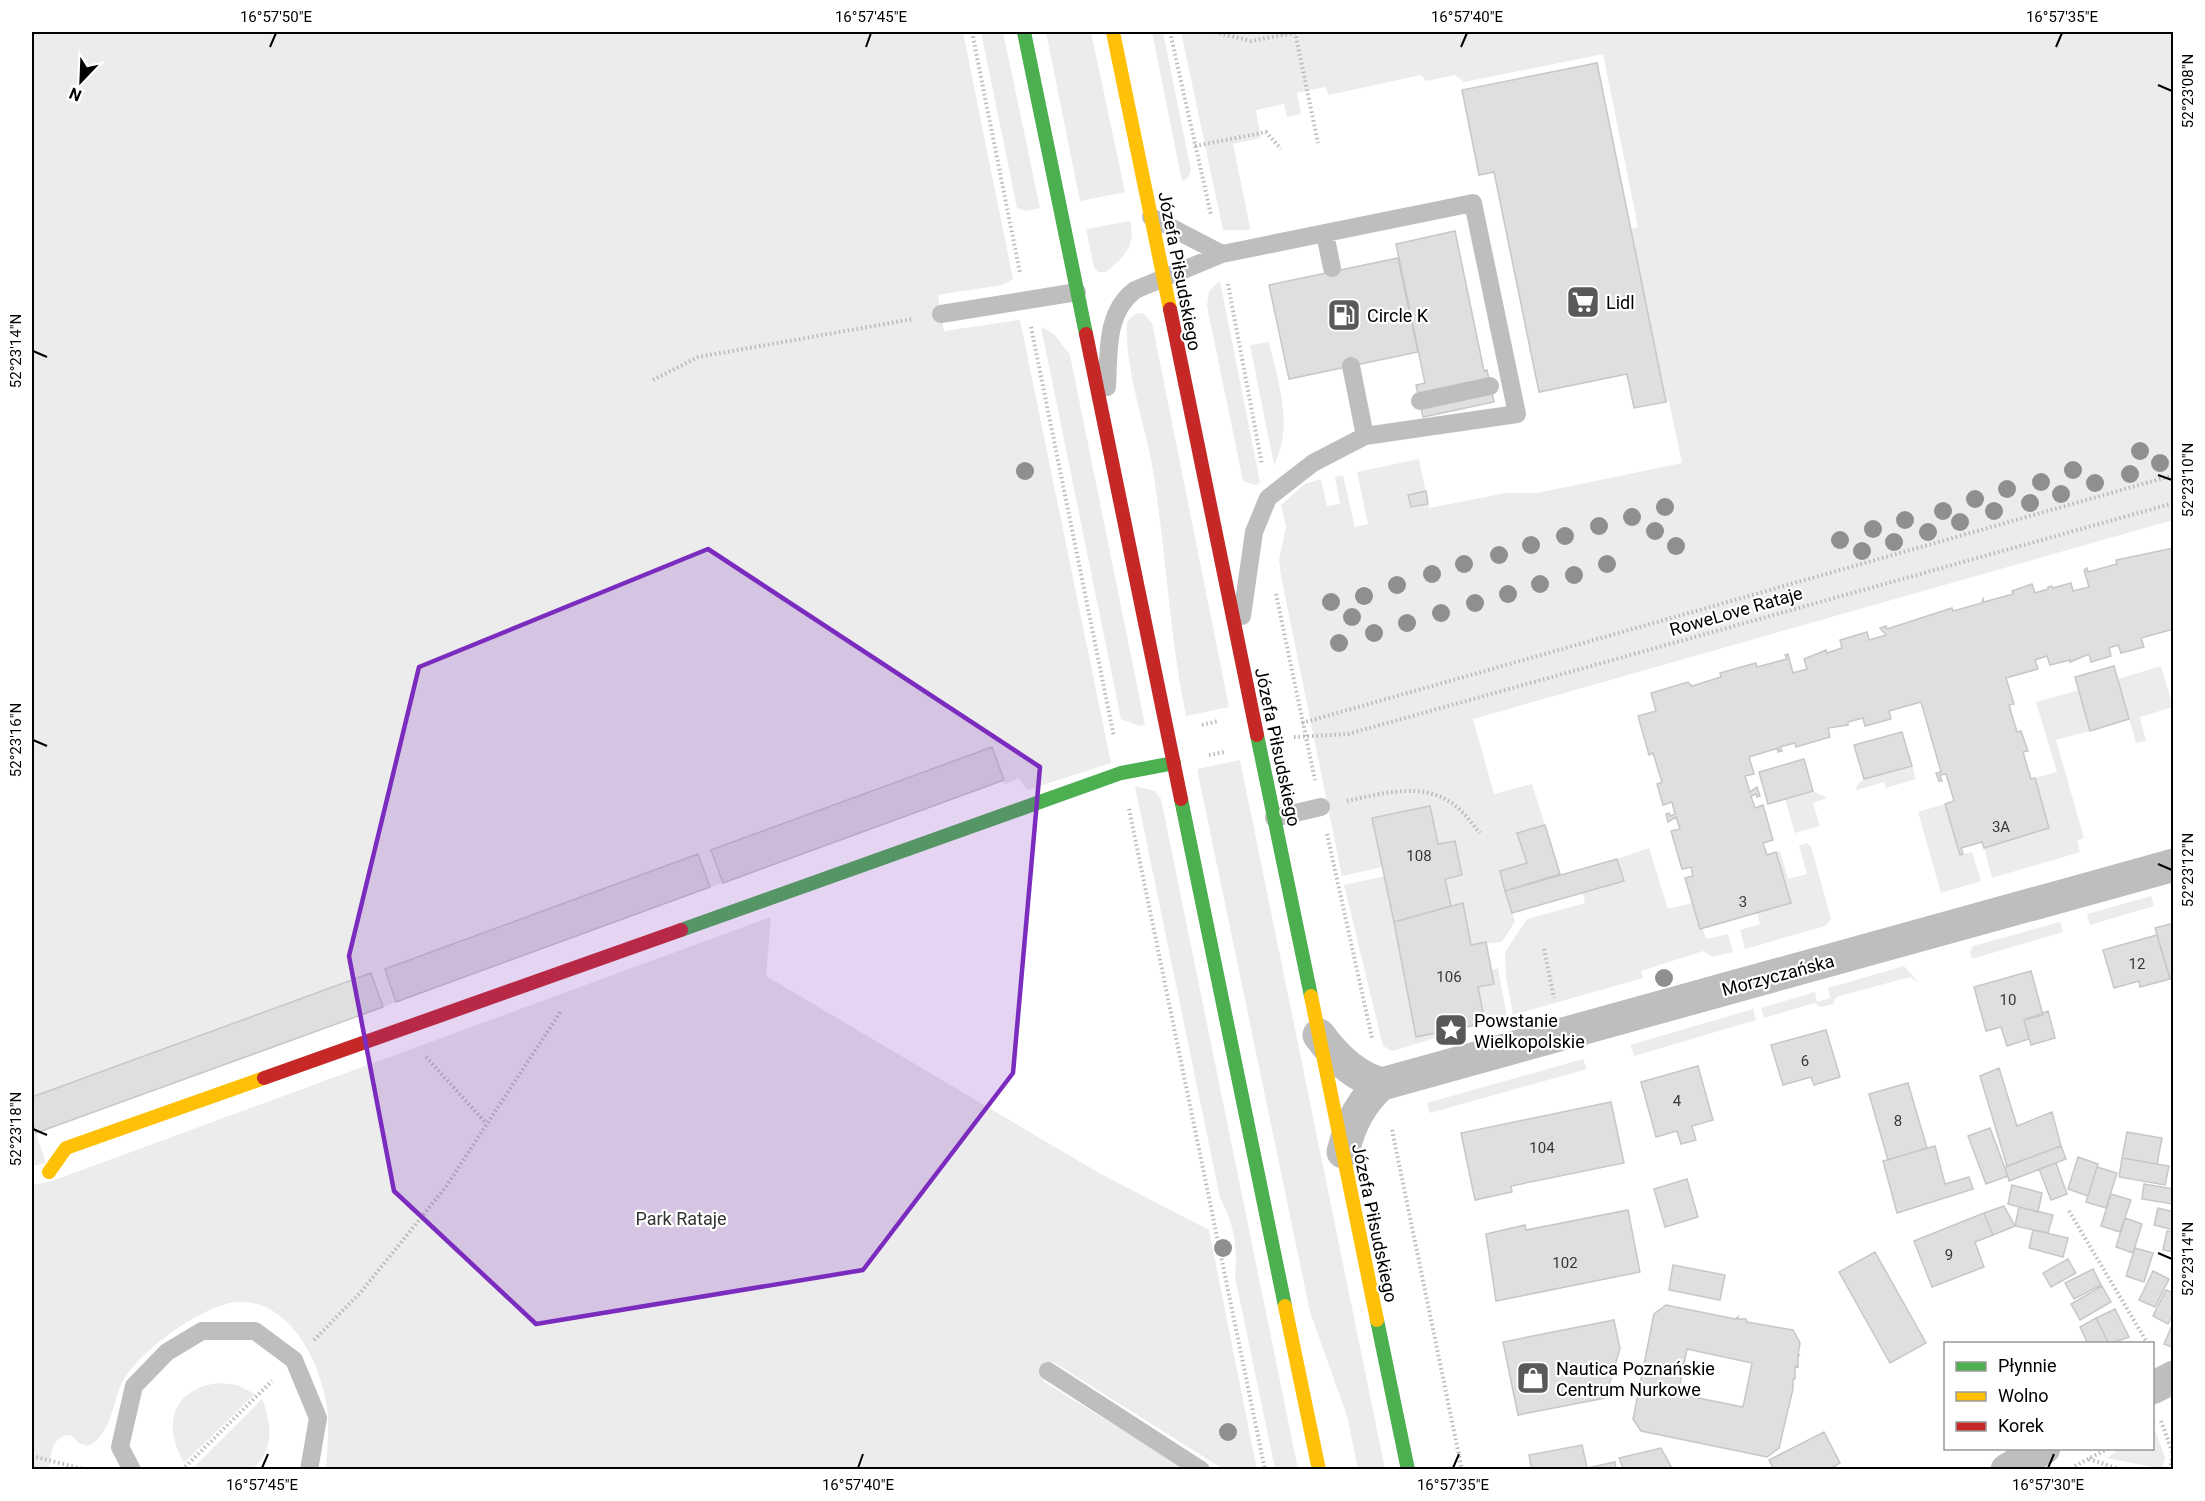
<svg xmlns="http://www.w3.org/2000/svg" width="2205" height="1501" viewBox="0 0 2205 1501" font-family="Roboto,sans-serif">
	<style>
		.green { fill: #ececec }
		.building { fill: #dfdfdf; stroke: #c7c7c7; stroke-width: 1.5; fill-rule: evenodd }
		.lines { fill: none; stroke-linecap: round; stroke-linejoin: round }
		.path { stroke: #b9b9b9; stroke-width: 4; stroke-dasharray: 1.5 3; stroke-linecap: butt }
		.lane { stroke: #bebebe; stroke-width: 18 }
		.street { stroke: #bebebe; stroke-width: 33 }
		.fast { stroke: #4caf50; stroke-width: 14 }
		.slow { stroke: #ffc107; stroke-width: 14 }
		.jam { stroke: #c62828; stroke-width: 14 }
		.tree { fill: #8f8f8f }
		.marked { fill: #7b2cbf; fill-opacity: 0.2; stroke: #7b2cbf; stroke-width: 4.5; stroke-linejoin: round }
		.ticks { fill: none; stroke: #000; stroke-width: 2 }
		.labels { text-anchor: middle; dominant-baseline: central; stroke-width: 4.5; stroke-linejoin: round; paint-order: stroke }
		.number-label { font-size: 15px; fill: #383838 }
		.street-label { font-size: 18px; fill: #000; stroke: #fff }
		.poi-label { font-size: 18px; fill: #000; stroke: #fff; text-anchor: start }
		.park-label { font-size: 18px; fill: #333; stroke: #fff }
		.neatline { fill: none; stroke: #000; stroke-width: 2 }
		.ticks-label { font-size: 15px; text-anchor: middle; fill: #000 }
	</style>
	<rect width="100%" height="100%" fill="#fff"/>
	<path class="green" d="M32,32H963L1013,279L1002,285L938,295L944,331L1020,320L1111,763L1027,790L1019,778L1005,784L992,748L712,849L723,883L710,887L698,855L385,969L396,1002L383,1007L371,974L32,1097Z
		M981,32H1003L1040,208L1026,211L1017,208Z
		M1046,32H1091L1125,192L1080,201Z
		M1152,32H1163L1191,170L1187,179L1182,181Z
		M1181,32H2173V520L1473,719L1494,794L1532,784L1545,825L1517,833L1527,863L1500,871L1515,922L1502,942L1471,945L1463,903L1451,906L1445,879L1462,875L1454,841L1438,844L1383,867L1342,876L1281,576L1279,560L1286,527L1281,505L1305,484L1321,479L1327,506L1340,504L1335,477L1343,475L1355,527L1368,524L1357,472L1419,459L1429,508L1506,493H1537L1682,463L1669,401L1666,402L1631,229L1638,227L1603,54L1464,82L1455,75L1426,81L1421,75L1329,95L1325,87L1297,93L1301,114L1287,117L1284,104L1256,110L1261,138L1233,144L1250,227L1249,230H1223Z
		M1130,221C1136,246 1125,256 1106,272H1098L1094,267L1086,229Z
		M1220,281L1260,482L1256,485L1243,481L1207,306L1209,291Z
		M1137,313L1144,314L1152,323L1229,707L1186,716C1169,633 1166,548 1152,465C1144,420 1124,366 1127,321Z
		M1041,327L1054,334L1070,355L1145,725L1139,726L1121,719Z
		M1269,342C1278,382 1294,426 1274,465L1250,345Z
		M2161,666L2173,707L2140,717L2146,741L2136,743L2118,679Z
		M2079,690L2090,731L2056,740L2084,838L2077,841L2080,852L1992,878L1984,848L2049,828L2035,778L2057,772L2036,702Z
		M1240,760L1385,1469H1358L1347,1416L1310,1312L1197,769Z
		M1912,766L1916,779L1886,788L1884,782L1856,790L1857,785L1864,779Z
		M1135,786L1155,791L1161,799L1298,1469H1275L1235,1277C1238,1249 1234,1222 1220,1198Z
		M1813,791L1827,798L1813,803L1820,826L1795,833L1785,799Z
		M1945,804L1960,855L1972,852L1981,881L1941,893L1918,812Z
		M1807,843L1811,846L1831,919L1825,926L1745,949L1740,930L1760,924L1757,913L1791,903L1776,852L1780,851L1788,879L1807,874L1799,846Z
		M1649,848L1668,909L1692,903L1700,929H1703L1706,939L1728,934L1733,952L1713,957L1703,951L1641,971L1643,978L1513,1015L1506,977L1505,952L1527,919L1585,903L1583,893L1623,881L1617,859Z
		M1385,876L1416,1037L1485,1023L1392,1051L1383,1046L1344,885Z
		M2151,896L2154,906L2090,925L2087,914Z
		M771,917L766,976L1099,1173L1209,1230L1257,1470L1223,1469L1053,1362L1043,1381L1185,1469H326C327,1452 329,1433 328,1415C324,1369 292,1298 236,1302C203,1305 139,1351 123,1381C112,1401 112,1437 87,1446L79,1443L71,1435C52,1435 50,1455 49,1469L32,1470V1185L52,1181Z
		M2060,922L2063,932L1972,959L1970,952L1973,946Z
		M1904,966L1919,983L1910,977L1836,997L1833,1004L1821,1007L1814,1003L1764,1018L1761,1008L1815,992L1817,1002L1830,998L1828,988Z
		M1498,968L1507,1017L1485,1022L1478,987L1494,984L1491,970Z
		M1753,1009L1756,1020L1634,1056L1630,1045Z
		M1583,1059L1587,1069L1430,1113L1427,1103Z
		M32,1121L46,1163L32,1166Z
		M218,1383L237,1385L255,1394L184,1463C162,1426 172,1389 218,1383Z
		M262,1399C272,1424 275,1453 250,1470L192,1469Z
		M2155,1430L2165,1457L2162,1469L2107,1458L2120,1449L2152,1448Z"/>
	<path class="building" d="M1597,63L1666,402L1634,408L1627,374L1539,392L1494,172L1479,175L1462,90Z
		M1455,231L1484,371L1487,370L1494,402L1423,417L1416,385L1425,383L1396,244Z
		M1398,258L1418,352L1289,379L1269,285Z
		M1426,491L1428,504L1411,507L1408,495Z
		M2174,548V629L2141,638L2144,647L2121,653L2118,645L2109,648L2111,656L2091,662L2089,654L2070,662V660L2050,665L2047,656L2035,660L2038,669L2006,678L2014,704L2009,705L2017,732L2021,731L2028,751L2023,752L2031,779L2035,778L2049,828L1984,848L1982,842L1961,848L1963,854L1960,855L1945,804L1954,801L1946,774L1940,775L1942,781H1939L1936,773L1941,772L1921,702L1889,711L1891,719L1865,726L1863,718L1848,722V725L1828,728L1830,737L1796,747L1795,743L1780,747L1782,751L1778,752V748L1749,757L1754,774L1745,776L1750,792L1757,787L1760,796L1757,797L1756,794L1751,796L1755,808L1763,805L1773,840L1763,843L1767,855L1776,852L1791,903L1700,929L1685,878L1693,876L1691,867L1682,869L1671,831L1680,829L1676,817L1668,822L1666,814L1669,813L1670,816L1675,814L1672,802L1663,805L1657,784L1662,782L1653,753L1649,755L1638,716L1656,711L1651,693L1688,682L1692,686L1721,677L1720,673L1756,663L1757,667L1787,659L1785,655L1788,654L1793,673L1807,669L1804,659L1826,650L1827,653L1842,648L1840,640L1867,632L1869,640L1886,635L1880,628L1886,626L1887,629L1952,608L1953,611L1982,603L1983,599L1984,602L2013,594L2012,591L2032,584L2035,593L2048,589V587L2052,586L2053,588L2071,583L2073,591L2089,587L2084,570L2087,568L2088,572L2117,564L2116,560Z
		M2114,666L2129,719L2090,731L2075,677Z
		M1902,732L1912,766L1864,779L1854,745Z
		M992,747L1004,780L723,883L711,850Z
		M1804,759L1813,791L1768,804L1759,772Z
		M1430,806L1438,844L1455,841L1462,875L1445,879L1451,906L1394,922L1372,818Z
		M1545,825L1560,874L1505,891L1500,871L1527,863L1517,833Z
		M698,854L710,887L396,1002L385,969Z
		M1617,859L1624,881L1512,913L1505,891Z
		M1463,903L1471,945L1486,942L1494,984L1478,987L1485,1023L1416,1037L1394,922Z
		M2174,923V978L2170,979L2155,928Z
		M2157,935L2170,979L2140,987L2139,981L2114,988L2103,950Z
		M2031,971L2043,1015L2024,1020L2029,1039L2007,1046L2001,1027L1986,1031L1974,987Z
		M371,973L383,1007L36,1133L32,1121V1097Z
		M2048,1011L2055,1038L2031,1045L2024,1020Z
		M1826,1030L1840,1077L1814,1085L1811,1077L1783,1085L1771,1045Z
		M1698,1066L1713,1120L1692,1126L1696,1140L1681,1144L1677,1131L1656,1137L1641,1082Z
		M1999,1068L2017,1126L2052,1112L2061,1146L2007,1166L1980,1076Z
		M1908,1083L1927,1148L1888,1160L1869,1094Z
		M1611,1102L1624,1163L1511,1186L1512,1192L1475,1200L1461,1133Z
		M1990,1128L2008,1176L1986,1184L1968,1136Z
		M2127,1132L2162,1138L2157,1164L2122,1158Z
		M1935,1146L1945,1184L1969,1177L1973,1189L1897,1213L1883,1161Z
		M2061,1146L2066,1159L2009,1181L2005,1167Z
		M2078,1157L2098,1164L2088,1196L2068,1189Z
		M2122,1158L2169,1166L2165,1185L2119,1177Z
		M2056,1163L2067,1194L2051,1200L2039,1169Z
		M2097,1167L2117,1173L2106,1208L2086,1202Z
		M1687,1179L1698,1217L1665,1227L1654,1189Z
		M2144,1184L2174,1189L2172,1204L2142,1199Z
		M2012,1185L2042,1193L2038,1212L2008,1204Z
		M2111,1194L2131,1200L2120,1232L2101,1226Z
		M2004,1206L2015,1226L1993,1235L1984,1213Z
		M2019,1207L2053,1215L2048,1233L2015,1226Z
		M2158,1208L2174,1212V1230L2154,1225Z
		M1628,1210L1640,1272L1496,1301L1486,1234L1525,1225L1526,1230Z
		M1984,1213L1993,1235L1975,1242L1984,1267L1932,1287L1914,1241Z
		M2125,1218L2142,1224L2133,1253L2116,1247Z
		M2033,1230L2068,1238L2063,1257L2029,1248Z
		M2167,1231L2174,1232V1252L2163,1250Z
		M2135,1248L2153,1253L2144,1282L2126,1276Z
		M1875,1252L1926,1343L1890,1363L1839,1272Z
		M2068,1259L2076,1273L2051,1287L2043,1273Z
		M1673,1265L1725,1275L1720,1300L1669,1290Z
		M2093,1269L2101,1285L2074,1299L2065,1283Z
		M2153,1271L2169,1279L2155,1307L2139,1300Z
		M2102,1286L2111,1302L2080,1320L2071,1304Z
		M2166,1290L2174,1293V1313L2168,1324L2153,1316Z
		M1666,1305L1735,1319L1738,1317L1737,1319H1746L1747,1322L1793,1330L1800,1343L1798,1355H1800L1798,1356V1367L1795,1366V1379H1793V1389L1779,1448L1767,1457L1641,1431L1633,1419L1654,1314ZM1687,1349L1752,1363L1743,1407L1678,1394Z
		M2115,1309L2129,1337L2109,1344L2096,1318Z
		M2096,1318L2109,1344H2088L2080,1327Z
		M1614,1320L1620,1349L1605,1398L1518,1415L1503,1342Z
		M2174,1321V1348L2164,1344Z
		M1824,1432L1840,1463L1833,1467L1834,1470H1774L1769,1460Z
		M1582,1445L1587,1468L1615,1462L1616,1470H1532L1529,1455Z
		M1661,1448L1673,1470H1624L1619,1458Z"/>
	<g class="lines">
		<path class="path" d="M972,32L1020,273
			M1170,32L1211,215
			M1215,32L1251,41L1299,32
			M1295,32L1318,143
			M1195,146L1266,132L1281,149
			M1228,284L1262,465
			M1031,327L1114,737
			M653,380L698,357L913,319
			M1276,594L1315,780
			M1302,723L2174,475
			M1202,725L1218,721
			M1294,737L1348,734L2174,503
			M1209,755L1225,752
			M1347,801C1384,793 1427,780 1458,808C1466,815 1473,825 1480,833
			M1129,809L1265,1470
			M1327,834L1372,1038
			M1544,949L1554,998
			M426,1057L486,1123
			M1392,1130L1462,1470
			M2069,1211L2148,1344
			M314,1340L361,1292L445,1188L561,1011
			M2161,1421L2173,1454L2170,1470
			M32,1456L87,1470
			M2089,1459L2122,1470
			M2075,1466L2109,1448
			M182,1470L272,1381"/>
		<path class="lane" d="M1151,217L1222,254
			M1325,234L1332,268
			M941,314L1077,292
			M1351,366L1365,436
			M1107,387C1109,352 1105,313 1135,290L1222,254L1473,203L1517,414L1365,436L1313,463L1268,498L1254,532L1242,616
			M1420,401L1490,386
			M1274,818L1321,807
			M1048,1371L1201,1470
			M132,1470L120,1447L134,1386L167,1352L202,1331H255L294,1360L318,1418L309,1470"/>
		<path class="street" d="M1319,1035C1335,1057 1355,1077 1382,1084
			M1343,1152C1349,1127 1361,1101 1382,1084L2174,865
			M2152,1388L2174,1377
			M2007,1470L2044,1448"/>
		<path class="fast" d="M1024,32L1086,334
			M1257,735L1311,996
			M1181,799L1285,1306
			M681,930L1121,773L1174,763
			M1377,1320L1408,1470"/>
		<path class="slow" d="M1113,32L1170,309
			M1311,996L1377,1320
			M49,1172L66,1148L264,1078
			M1285,1306L1319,1470"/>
		<path class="jam" d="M1170,309L1257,735
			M1086,334L1181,799
			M264,1078L681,930"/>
	</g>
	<g class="tree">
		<circle cx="2140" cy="451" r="9"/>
		<circle cx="2160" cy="463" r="9"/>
		<circle cx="2073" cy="470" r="9"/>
		<circle cx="1025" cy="471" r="9"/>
		<circle cx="2130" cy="474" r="9"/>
		<circle cx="2041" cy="482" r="9"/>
		<circle cx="2095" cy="483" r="9"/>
		<circle cx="2007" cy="489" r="9"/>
		<circle cx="2061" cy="494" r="9"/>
		<circle cx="1975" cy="499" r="9"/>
		<circle cx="2030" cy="503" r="9"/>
		<circle cx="1665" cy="507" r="9"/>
		<circle cx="1943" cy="511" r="9"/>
		<circle cx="1994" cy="511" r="9"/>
		<circle cx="1632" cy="517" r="9"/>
		<circle cx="1905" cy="520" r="9"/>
		<circle cx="1960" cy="522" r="9"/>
		<circle cx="1599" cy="526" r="9"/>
		<circle cx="1873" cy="529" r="9"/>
		<circle cx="1655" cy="531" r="9"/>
		<circle cx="1928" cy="532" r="9"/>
		<circle cx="1565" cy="536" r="9"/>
		<circle cx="1840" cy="540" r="9"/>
		<circle cx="1894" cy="542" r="9"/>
		<circle cx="1531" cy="545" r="9"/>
		<circle cx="1676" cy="546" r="9"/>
		<circle cx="1862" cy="551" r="9"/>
		<circle cx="1499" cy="555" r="9"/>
		<circle cx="1464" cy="564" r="9"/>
		<circle cx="1607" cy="564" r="9"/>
		<circle cx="1432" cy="574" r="9"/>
		<circle cx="1574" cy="575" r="9"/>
		<circle cx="1540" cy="584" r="9"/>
		<circle cx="1397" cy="585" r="9"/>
		<circle cx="1508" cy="594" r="9"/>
		<circle cx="1364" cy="596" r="9"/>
		<circle cx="1331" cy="602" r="9"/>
		<circle cx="1475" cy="603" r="9"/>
		<circle cx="1441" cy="613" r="9"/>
		<circle cx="1352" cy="617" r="9"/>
		<circle cx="1407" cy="623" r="9"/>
		<circle cx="1374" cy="633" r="9"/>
		<circle cx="1339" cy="643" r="9"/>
		<circle cx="1664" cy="978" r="9"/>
		<circle cx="1223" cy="1248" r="9"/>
		<circle cx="1228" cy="1432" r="9"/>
	</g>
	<path class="marked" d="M708,549L1040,767L1013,1073L863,1270L536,1324L394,1191L349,956L419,667Z"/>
	<path class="ticks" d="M270,47L276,33M866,47L871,33M1461,47L1467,33M2056,47L2062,33M2158,85L2172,91M33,351L47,357M2158,475L2172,480M33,740L47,746M2158,864L2172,870M33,1129L47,1135M2158,1253L2172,1259M262,1468L268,1454M858,1468L863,1454M1453,1468L1459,1454M2048,1468L2054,1454"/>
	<defs>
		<symbol id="supermarket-square" viewBox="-11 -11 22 22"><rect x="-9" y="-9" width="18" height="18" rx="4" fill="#595959" stroke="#fff"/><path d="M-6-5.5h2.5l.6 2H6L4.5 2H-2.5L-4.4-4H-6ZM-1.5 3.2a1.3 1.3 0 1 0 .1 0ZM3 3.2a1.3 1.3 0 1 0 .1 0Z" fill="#fff"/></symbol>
		<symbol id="fuel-square" viewBox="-11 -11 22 22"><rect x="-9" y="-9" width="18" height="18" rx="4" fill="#595959" stroke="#fff"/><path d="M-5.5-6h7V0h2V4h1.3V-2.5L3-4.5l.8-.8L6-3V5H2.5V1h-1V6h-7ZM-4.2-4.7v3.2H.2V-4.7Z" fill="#fff"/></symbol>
		<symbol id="sight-square" viewBox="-11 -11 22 22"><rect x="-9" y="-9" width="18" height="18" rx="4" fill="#595959" stroke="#fff"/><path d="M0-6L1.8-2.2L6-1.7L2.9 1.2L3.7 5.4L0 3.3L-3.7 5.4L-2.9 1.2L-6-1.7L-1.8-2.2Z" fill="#fff"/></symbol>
		<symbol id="shop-square" viewBox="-11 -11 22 22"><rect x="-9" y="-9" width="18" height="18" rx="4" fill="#595959" stroke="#fff"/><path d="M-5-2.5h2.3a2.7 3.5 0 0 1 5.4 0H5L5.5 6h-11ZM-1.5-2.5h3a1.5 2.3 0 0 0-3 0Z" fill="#fff"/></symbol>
	</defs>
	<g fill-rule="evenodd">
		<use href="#supermarket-square" x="1564" y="283" width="38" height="38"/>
		<use href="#fuel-square" x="1325" y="296" width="38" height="38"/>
		<use href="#sight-square" x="1432" y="1011" width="38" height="38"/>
		<use href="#shop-square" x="1514" y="1359" width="38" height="38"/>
	</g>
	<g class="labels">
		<g class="number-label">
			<text x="2001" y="827">3A</text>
			<text x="1419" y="856">108</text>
			<text x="1743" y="902">3</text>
			<text x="2137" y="964">12</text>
			<text x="1449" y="977">106</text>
			<text x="2008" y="1000">10</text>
			<text x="1805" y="1061">6</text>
			<text x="1677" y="1101">4</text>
			<text x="1898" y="1121">8</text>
			<text x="1542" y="1148">104</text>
			<text x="1949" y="1255">9</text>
			<text x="1565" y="1263">102</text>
		</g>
		<g class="street-label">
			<text transform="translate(1180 271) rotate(79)">Józefa Piłsudskiego</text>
			<text transform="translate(1736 611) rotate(-16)">RoweLove Rataje</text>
			<text transform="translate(1278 747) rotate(78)">Józefa Piłsudskiego</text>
			<text transform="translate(1778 975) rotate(-15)">Morzyczańska</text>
			<text transform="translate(1375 1223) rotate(78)">Józefa Piłsudskiego</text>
		</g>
		<g class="poi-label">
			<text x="1606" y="302">Lidl</text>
			<text x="1367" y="315">Circle K</text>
			<text x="1474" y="1020">Powstanie<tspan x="1474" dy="21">Wielkopolskie</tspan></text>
			<text x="1556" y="1368">Nautica Poznańskie<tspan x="1556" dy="21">Centrum Nurkowe</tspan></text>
		</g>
		<g class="park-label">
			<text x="681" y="1218">Park Rataje</text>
		</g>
	</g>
	<rect width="2205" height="1501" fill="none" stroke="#ffffff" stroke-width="66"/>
	<rect x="1944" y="1342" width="210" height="108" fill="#ffffff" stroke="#999999" stroke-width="1.5"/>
	<rect x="1956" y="1362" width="30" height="9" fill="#4caf50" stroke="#999999" stroke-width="1.5"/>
	<text x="1998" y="1372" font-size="18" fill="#000000">Płynnie</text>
	<rect x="1956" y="1392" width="30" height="9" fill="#ffc107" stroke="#999999" stroke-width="1.5"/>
	<text x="1998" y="1402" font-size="18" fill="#000000">Wolno</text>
	<rect x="1956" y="1422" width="30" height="9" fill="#c62828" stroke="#999999" stroke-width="1.5"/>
	<text x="1998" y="1432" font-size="18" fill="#000000">Korek</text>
	<g transform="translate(81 81) rotate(203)" stroke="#ffffff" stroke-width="4.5" paint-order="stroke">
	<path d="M0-4.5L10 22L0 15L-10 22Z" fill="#000000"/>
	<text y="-9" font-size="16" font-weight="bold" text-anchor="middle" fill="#000000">N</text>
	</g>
	<rect x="33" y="33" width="2139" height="1435" class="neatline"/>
	<g class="ticks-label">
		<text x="276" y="22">16°57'50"E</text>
		<text x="871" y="22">16°57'45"E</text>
		<text x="1467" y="22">16°57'40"E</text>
		<text x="2062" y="22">16°57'35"E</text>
		<text transform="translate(2188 91) rotate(-90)" y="5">52°23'08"N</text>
		<text transform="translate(16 351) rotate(-90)" y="5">52°23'14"N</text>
		<text transform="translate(2188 480) rotate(-90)" y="5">52°23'10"N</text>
		<text transform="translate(16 740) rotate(-90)" y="5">52°23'16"N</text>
		<text transform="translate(2188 870) rotate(-90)" y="5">52°23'12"N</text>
		<text transform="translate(16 1129) rotate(-90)" y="5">52°23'18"N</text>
		<text transform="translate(2188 1259) rotate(-90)" y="5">52°23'14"N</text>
		<text x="262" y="1490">16°57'45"E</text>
		<text x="858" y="1490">16°57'40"E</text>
		<text x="1453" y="1490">16°57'35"E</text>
		<text x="2048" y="1490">16°57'30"E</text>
	</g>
</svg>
